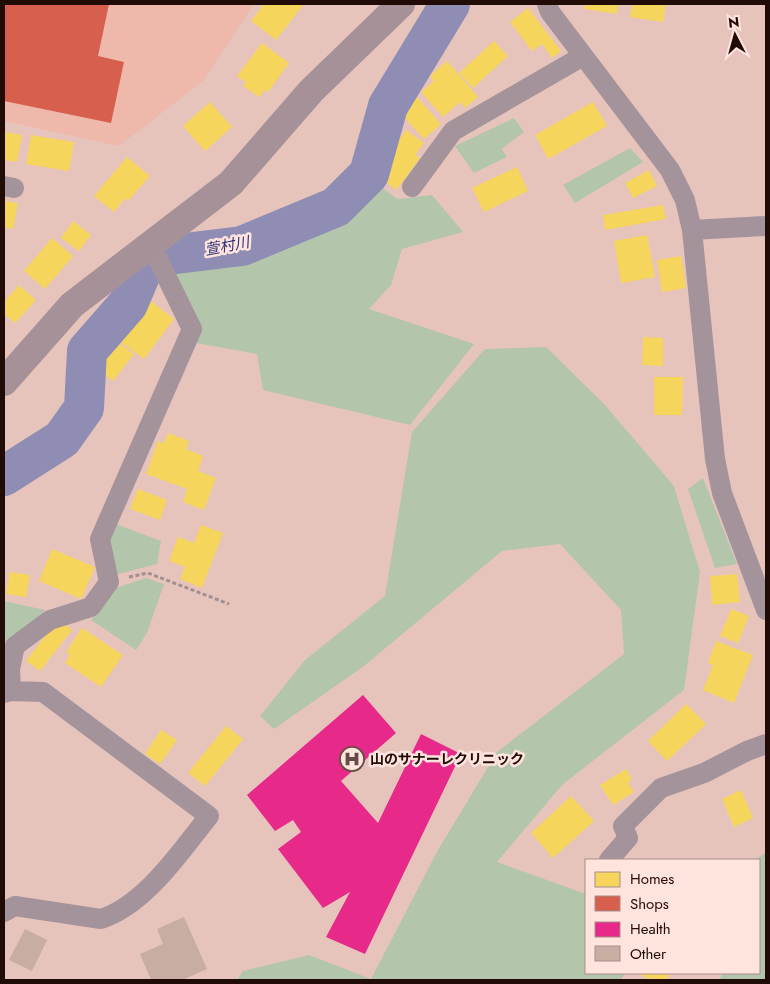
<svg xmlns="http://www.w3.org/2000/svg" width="770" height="984" viewBox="0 0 770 984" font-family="Jost,'Noto Sans JP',sans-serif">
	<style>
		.built { fill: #eeb8ab }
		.green { fill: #b3c6ac }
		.homes { fill: #f6d55c }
		.shops { fill: #d6604d }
		.health { fill: #e7298a }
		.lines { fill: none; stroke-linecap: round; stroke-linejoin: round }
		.river { stroke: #8f8db4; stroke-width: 40 }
		.building { fill: #c7ada2 }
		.path { stroke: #a18f92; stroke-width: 3; stroke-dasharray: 4 2.5; stroke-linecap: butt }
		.street { stroke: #a5939c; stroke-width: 20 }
		.secondary { stroke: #a69198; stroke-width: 28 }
		.labels { text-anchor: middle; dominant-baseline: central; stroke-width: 5; stroke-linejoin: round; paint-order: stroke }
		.poi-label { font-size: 14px; font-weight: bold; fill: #200b07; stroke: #ffe4de; text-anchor: start }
		.water-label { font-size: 15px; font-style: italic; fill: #282e75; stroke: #ffe4de }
	</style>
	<rect width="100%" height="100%" fill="#e6c4bc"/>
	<path class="built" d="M4,4H254L204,80L119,146L4,121Z"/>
	<path class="green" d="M514,118L524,132L502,149L507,157L474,173L455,146Z
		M630,148L643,162L575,203L563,185Z
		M371,180L398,199L432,195L463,232L402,249L391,285L369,309L474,344L410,425L263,390L257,354L196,343L168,265L264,248L344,210Z
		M546,347L605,405L674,486L700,572L684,690L562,785L497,862L586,894V973H625L621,980H237L243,971L309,955L371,979L438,850L497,752L624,654L621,610L560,544L502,551L364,666L274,729L260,716L305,660L385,596L412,432L485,349Z
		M703,478L737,564L715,568L688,489Z
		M113,523L161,541L157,564L115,575L106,544Z
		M146,578L164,584L147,633L136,650L91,620L116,588Z
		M4,601L45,610L10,643L4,680Z
		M766,852V980H719L723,973H759V860H755Z"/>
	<path class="homes" d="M264,4H304L276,40L251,21Z
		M585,4H618L617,14L584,9Z
		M632,4H666L663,22L630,17Z
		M528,8L561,51L552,58L542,44L532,51L510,22Z
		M494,41L508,56L473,88L459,73Z
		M262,43L289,63L268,92L265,90L259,97L243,86L246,82L237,76Z
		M447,61L478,97L465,108L460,102L443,117L421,92L434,81L430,76Z
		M416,96L441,124L424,139L399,112Z
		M210,102L232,127L205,151L183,126Z
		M593,102L607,126L548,159L535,135Z
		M406,130L424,143L415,155L420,158L396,190L378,176L383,169L380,166Z
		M4,132L22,135L17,162L4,160Z
		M31,135L74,142L69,171L26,164Z
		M127,157L150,176L128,201L125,198L114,212L94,196Z
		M517,167L528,191L484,212L472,188Z
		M649,170L657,186L633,198L625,183Z
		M4,201L18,203L13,229L4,227Z
		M663,205L666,219L605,230L603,215Z
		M73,221L91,235L79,251L61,238Z
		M647,235L655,277L621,283L614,241Z
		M52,238L73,256L45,289L24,271Z
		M681,256L686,288L662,292L657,260Z
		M19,285L36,300L15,323L4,314V302Z
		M148,299L174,319L144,359L118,340Z
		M643,337L663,338V366L642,365Z
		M116,341L134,354L113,381L96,369Z
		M654,377H683L682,415H654Z
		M168,433L189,441L186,449L203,456L198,471L216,478L204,510L183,502L187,489L146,474L158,441L164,443Z
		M138,489L167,500L160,520L130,509Z
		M201,525L223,533L202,588L180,579L185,567L169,561L178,537L194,543Z
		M52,549L95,567L81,599L39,581Z
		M10,572L30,575L26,597L6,594Z
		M737,574L740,602L712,605L710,576Z
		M731,609L749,616L738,643L720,636Z
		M61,621L72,630L40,671L26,661L48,632Z
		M82,628L123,655L101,687L65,663L70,655L66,652Z
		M716,641L753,655L734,703L703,690L713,665L708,663Z
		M686,704L706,724L667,761L648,741Z
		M226,726L243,739L205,786L188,773Z
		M161,730L177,740L160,764L145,754Z
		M626,769L632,779L628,783L634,792L613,805L600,785Z
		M741,790L753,818L734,827L722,799Z
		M571,796L594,821L553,858L531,833Z
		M637,973H671L666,980H651Z"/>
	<path class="shops" d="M4,4H109L98,56L124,62L111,123L4,101Z"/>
	<path class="health" d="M363,695L396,733L341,781L378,823L421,734L461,754L365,954L326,937L350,892L323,908L278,849L301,832L293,820L275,831L247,795Z"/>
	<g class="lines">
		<path class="river" d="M4,476L62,439L84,408L87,351L128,304L142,271L160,256L242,246L336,207L369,174L388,106L450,4"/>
	</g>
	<path class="building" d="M184,917L207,969L182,980H151L140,954L163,944L157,929Z
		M25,929L47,940L32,971L9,960Z"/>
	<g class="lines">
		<path class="path" d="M129,577L148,573L229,604"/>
		<path class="street" d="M547,4L550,12L670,170L685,200L692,230L715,459L722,493L766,610
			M4,186L14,188
			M412,187L453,131L583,56
			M692,230L766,226
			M11,691L10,669L15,646L50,620L91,607L109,582L100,539L192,329L150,243
			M4,693L11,691L43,692L209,816C181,851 145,905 101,919L15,906L4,912
			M609,860L628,838L623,826L661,788L704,773L747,751L766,744"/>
		<path class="secondary" d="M4,382L72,305L231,183L311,91L401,4"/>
	</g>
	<defs>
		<symbol id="hospital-ring" viewBox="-11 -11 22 22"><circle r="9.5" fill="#ffe4de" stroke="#654c46" stroke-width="1.5"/><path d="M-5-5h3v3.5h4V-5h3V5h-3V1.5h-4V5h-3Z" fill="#654c46"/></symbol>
	</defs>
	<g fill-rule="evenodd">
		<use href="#hospital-ring" x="338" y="745" width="28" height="28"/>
	</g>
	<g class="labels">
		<g class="poi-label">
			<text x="370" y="759">山のサナーレクリニック</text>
		</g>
		<g class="water-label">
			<text transform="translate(227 246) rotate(-11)">萱村川</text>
		</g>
	</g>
	<rect width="770" height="984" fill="none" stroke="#200b07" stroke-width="10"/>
	<rect x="585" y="859" width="175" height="115" fill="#ffe4de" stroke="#a68d88"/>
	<rect x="595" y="872" width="25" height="15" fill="#f6d55c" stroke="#a68d88"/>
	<text x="630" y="884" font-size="15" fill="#200b07">Homes</text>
	<rect x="595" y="896" width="25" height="15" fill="#d6604d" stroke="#a68d88"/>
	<text x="630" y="909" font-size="15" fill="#200b07">Shops</text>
	<rect x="595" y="922" width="25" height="15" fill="#e7298a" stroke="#a68d88"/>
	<text x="630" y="934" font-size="15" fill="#200b07">Health</text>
	<rect x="595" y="946" width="25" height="15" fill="#c7ada2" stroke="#a68d88"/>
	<text x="630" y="959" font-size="15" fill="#200b07">Other</text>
	<g transform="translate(735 35) rotate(354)" stroke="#ffe4de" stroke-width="4" paint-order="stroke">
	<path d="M0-4L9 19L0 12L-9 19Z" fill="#200b07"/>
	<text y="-8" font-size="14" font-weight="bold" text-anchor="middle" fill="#200b07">N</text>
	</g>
</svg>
